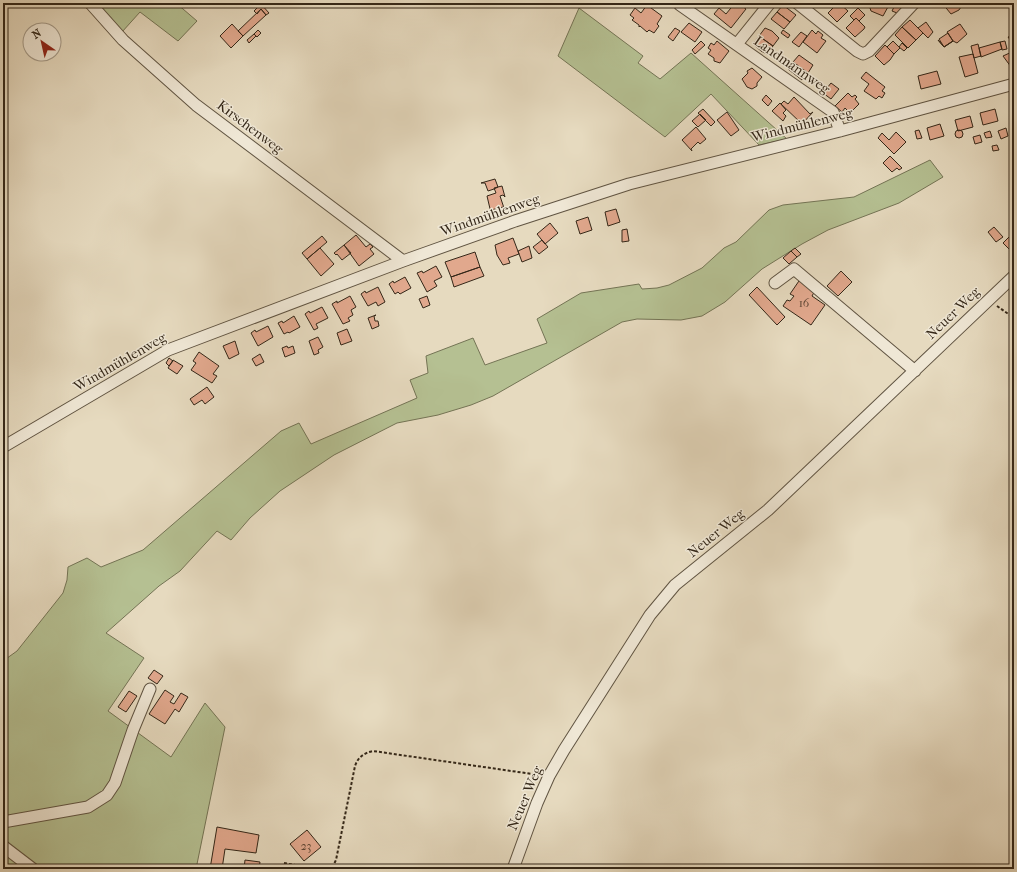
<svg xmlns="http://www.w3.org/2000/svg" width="1017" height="872" viewBox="0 0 1017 872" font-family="'IM FELL French Canon',serif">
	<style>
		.green { fill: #b5c092; stroke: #747455 }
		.building { fill: #e1a88d; stroke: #342718 }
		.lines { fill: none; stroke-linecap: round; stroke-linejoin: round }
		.minor-casing { stroke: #605442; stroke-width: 13 }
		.path { stroke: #342718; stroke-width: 2; stroke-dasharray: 3 2; stroke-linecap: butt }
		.minor { stroke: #efe7d5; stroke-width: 11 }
		.labels { text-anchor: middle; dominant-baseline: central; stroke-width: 3; stroke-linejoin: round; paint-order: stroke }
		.number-label { font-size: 12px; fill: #5f4735 }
		.street-label { font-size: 14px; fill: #342718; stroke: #efe7d5 }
	</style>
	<rect width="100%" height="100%" fill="#e6dabf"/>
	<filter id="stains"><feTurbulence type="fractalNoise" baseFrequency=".005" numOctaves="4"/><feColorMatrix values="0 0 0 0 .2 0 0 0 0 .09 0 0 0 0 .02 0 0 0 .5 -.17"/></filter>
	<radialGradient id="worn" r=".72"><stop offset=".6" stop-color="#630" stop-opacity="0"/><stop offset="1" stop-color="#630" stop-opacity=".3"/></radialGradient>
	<path class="green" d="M97,3H176L197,21L178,41L140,12L122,32Z
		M579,8L643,56L638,63L660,79L691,53L787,139L759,145L711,94L665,137L558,56Z
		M930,160L943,177L899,203L828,230L802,244L762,269L725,302L702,316L681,320L637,319L622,322L493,396L471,405L438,415L397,423L334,455L280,491L250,518L231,540L217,531L180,571L159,586L106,633L144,658L108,711L171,757L205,703L225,727L196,869H3V661L17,651L63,593L67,580L68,567L87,558L101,567L143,550L281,431L299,423L311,444L417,398L410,380L428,373L426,356L473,338L485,365L547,343L537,319L581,293L639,284L642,289L657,288L669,285L702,268L724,248L736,242L769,210L783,205L854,197Z"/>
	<path class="building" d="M735,3H738L746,9L731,28L714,14L719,8L726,14Z
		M833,3H839L848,11L837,22L828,13L833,8L830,5Z
		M873,3H886L889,5L883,16L871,11L870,8Z
		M896,3L902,7L897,13L892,11Z
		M942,3H962L963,4L959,10L951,14Z
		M261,4L269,13L266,15L261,9L257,14L254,11Z
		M647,5L662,16L657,24L659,26L654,33L649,30L647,32L640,26L639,27V25L632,20L634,18L630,15L635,8L641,13Z
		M783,5L796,15L790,22L777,12Z
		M858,8L865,15L859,21L856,18L854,20L850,16Z
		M261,9L266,15L243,36L238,31Z
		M777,12L790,22L784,29L771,19Z
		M856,18L865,27L864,29L855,37L846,28Z
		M910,20L923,33L916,40L902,27Z
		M926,22L933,32L928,38L918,28Z
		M689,23L702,32L695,42L681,32Z
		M232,24L243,36L231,48L220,36Z
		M960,24L967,34L957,43L953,41L944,47L938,40L944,47L953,41L947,32Z
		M902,27L916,40L908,48L895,35Z
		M675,28L680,31L673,41L668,37Z
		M765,28L772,31L779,38L773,46L759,36Z
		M258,30L261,33L257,37L254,34Z
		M783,30L790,35L788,38L781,33Z
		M812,30L816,34L818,31L823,35L821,38L826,41L817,53L803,42Z
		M801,32L807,36L799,47L792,42Z
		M948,33L953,41L944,47L939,39Z
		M254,34L256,36L249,43L247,40Z
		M1014,35V45L1008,37Z
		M759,36L773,46L767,54L761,51L753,44Z
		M701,41L705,45L695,54L692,50Z
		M717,41L729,51L720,63L714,61V58L708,54L711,50L708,48L711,43L714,45Z
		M893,41L900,48L894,54L887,47Z
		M1005,41L1007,49L1002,50L1000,42Z
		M1000,42L1002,49L981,57L979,48Z
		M902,43L907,48L904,51L899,47Z
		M978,44L981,56L974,58L971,46Z
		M885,45L894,54L890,60L884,65L875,56Z
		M1014,51V71L1003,56Z
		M973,54L978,73L965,77L959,57Z
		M799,55L813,65L808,73L793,62Z
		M793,62L808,73L802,80L788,69Z
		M752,68L762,77L757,83V86L752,89L747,87L742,79L748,73L747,71Z
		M937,71L941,84L921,89L918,76Z
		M866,72L885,87L882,91L885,93L882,98L879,96L876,99L864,91L869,84L861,78Z
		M831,83L839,89L831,99L823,93Z
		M848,93L852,97L855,95L857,97L855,99L859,104L850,113L845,108L842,112L835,106Z
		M766,95L772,101L768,106L762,100Z
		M794,97L810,114L813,112L802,124L781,104L784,101L788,104Z
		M780,103L786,110L783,113L786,116L783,121L772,111Z
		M703,109L715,122L711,126L698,113Z
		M995,109L998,121L983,125L980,113Z
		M727,112L739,130L731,136L717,120Z
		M700,114L706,120L698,127L692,121Z
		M970,116L973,127L958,131L955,120Z
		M940,124L944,136L930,140L927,128Z
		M696,127L706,139L700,144L698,142L691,149L692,151L682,140Z
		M1006,128L1008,136L1001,139L998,131Z
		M919,130L922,138L917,139L915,131Z
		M955 134a4 4 0 1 1 8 0a4 4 0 1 1-8 0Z
		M990,131L992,137L986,138L984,133Z
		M896,132L906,142L894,154L878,138L882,133L889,140Z
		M980,135L982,142L975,144L973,137Z
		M997,145L999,150L993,151L992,146Z
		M890,156L902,168L899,170L897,168L892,172L883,163Z
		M495,179L498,187L494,189L488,191L485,183H481Z
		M502,186L505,197L503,195L500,196L504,208L503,207L491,210V213L487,196L496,193L494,188Z
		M616,209L620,222L608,226L605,212Z
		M588,217L592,230L580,234L576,221Z
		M550,223L558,233L545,244L537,234Z
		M994,227L1003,237L996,242L988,232Z
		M627,229L629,241L622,242V230Z
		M1013,233L1014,234L1013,253L1003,243Z
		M356,235L366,247L370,244L373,247L370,249L374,254L359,266L344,245Z
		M322,236L327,242L307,259L302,253Z
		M513,238L519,254L508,258L510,263L503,265L497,255L495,245Z
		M542,240L548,247L539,254L533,247Z
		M344,245L351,253L342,260L337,254L336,255L334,253Z
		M529,246L532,258L522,262L518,251Z
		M320,248L334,264L321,276L307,259Z
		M795,248L801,254L797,257L791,251Z
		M791,251L797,257L789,264L783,258Z
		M475,252L480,267L451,277L445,262Z
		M436,266L442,277L434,281L437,286L427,292L417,273L422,271L423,273Z
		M480,267L484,276L454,287L451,277Z
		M841,271L852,282L838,296L827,286Z
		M405,277L411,288L400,294L398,292L395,294L389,284L393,281L394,283Z
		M801,278L816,289L812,296L825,305L811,325L783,306L787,300L790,301L794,296L790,294Z
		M378,287L385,302L378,306L376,302L368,306L361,294L365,291L366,293Z
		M757,287L785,317L777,325L749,295Z
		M350,296L356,307L351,310L353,315L348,318L350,321L343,324L332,304L337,301V303Z
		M427,296L430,305L423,308L419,299Z
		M322,307L328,318L316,324L318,328L314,330L305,314L309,311L310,313Z
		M376,315L374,316L375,321H378L379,326L372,329L368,318Z
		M294,316L300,327L289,333L288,332L284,334L278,323L282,321L283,323Z
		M268,326L273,337L258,346L251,333L255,330L256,332Z
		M347,329L352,341L341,345L337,333Z
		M318,337L323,347L318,350L319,353L314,355L309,341Z
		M235,341L239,354L229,359L223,346Z
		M287,346L288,348L293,346L295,353L285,357L282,348Z
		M199,352L219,366L213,374L217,376L212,383L191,370L196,363L193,361Z
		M260,354L264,362L256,366L252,359Z
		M169,358L173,361L169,366L166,363Z
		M173,360L183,366L177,374L168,368Z
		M207,387L214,397L205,404L202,400L194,405L190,399Z
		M154,670L163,676L157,684L148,678Z
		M165,690L174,696L170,702L174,704L181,693L188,697L179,712L175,709L165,724L149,714Z
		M129,691L137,696L126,712L118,707Z
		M217,827L259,835L256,853L225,849L222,869H210Z
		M307,830L321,847L304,861L290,844Z
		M245,860L260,862L259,869H244Z"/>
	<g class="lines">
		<defs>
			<path id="minor" d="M90,3L123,40L196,105L403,261
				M797,3L857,51L863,54L869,51L914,3
				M680,5L833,112L840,131
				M737,44L770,3
				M775,283L794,269L915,371
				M3,447L168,350L403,261L515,221L629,184L840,131L1014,84
				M3,822L88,807L107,795L115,783L133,730L150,689
				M3,846L33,869
				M513,869L537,803L549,776L564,750L650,615L675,585L768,510L1014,276"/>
		</defs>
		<use href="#minor" class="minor-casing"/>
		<path class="path" d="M997,306L1014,318
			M284,863L317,869
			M327,869L333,866L336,860L355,766C358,757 364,753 373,751L539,775"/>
		<use href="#minor" class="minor"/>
	</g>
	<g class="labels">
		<g class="number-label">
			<text x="804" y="303">16</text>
			<text x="306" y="846">23</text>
		</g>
		<g class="street-label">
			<text transform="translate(792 65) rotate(35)">Landmannweg</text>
			<text transform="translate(802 125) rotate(-14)">Windmühlenweg</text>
			<text transform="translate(250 127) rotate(37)">Kirschenweg</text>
			<text transform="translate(490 215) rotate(-19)">Windmühlenweg</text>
			<text transform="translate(953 313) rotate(-44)">Neuer Weg</text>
			<text transform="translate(120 362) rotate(-30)">Windmühlenweg</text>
			<text transform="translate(716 533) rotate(-39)">Neuer Weg</text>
			<text transform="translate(525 798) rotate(-67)">Neuer Weg</text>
		</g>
	</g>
	<rect width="1017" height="872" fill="none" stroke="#e6dabf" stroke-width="16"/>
	<rect x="4" y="4" width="1009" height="864" fill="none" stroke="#342718" stroke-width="2"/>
	<rect x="8" y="8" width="1001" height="856" fill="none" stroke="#342718"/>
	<g transform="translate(42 42) rotate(326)"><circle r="19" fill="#efe7d5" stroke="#a49a89"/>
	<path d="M0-3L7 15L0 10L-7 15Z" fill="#8f2418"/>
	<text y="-6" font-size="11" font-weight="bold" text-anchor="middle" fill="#342718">N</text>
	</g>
	<rect width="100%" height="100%" filter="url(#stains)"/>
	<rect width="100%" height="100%" fill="url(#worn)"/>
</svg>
